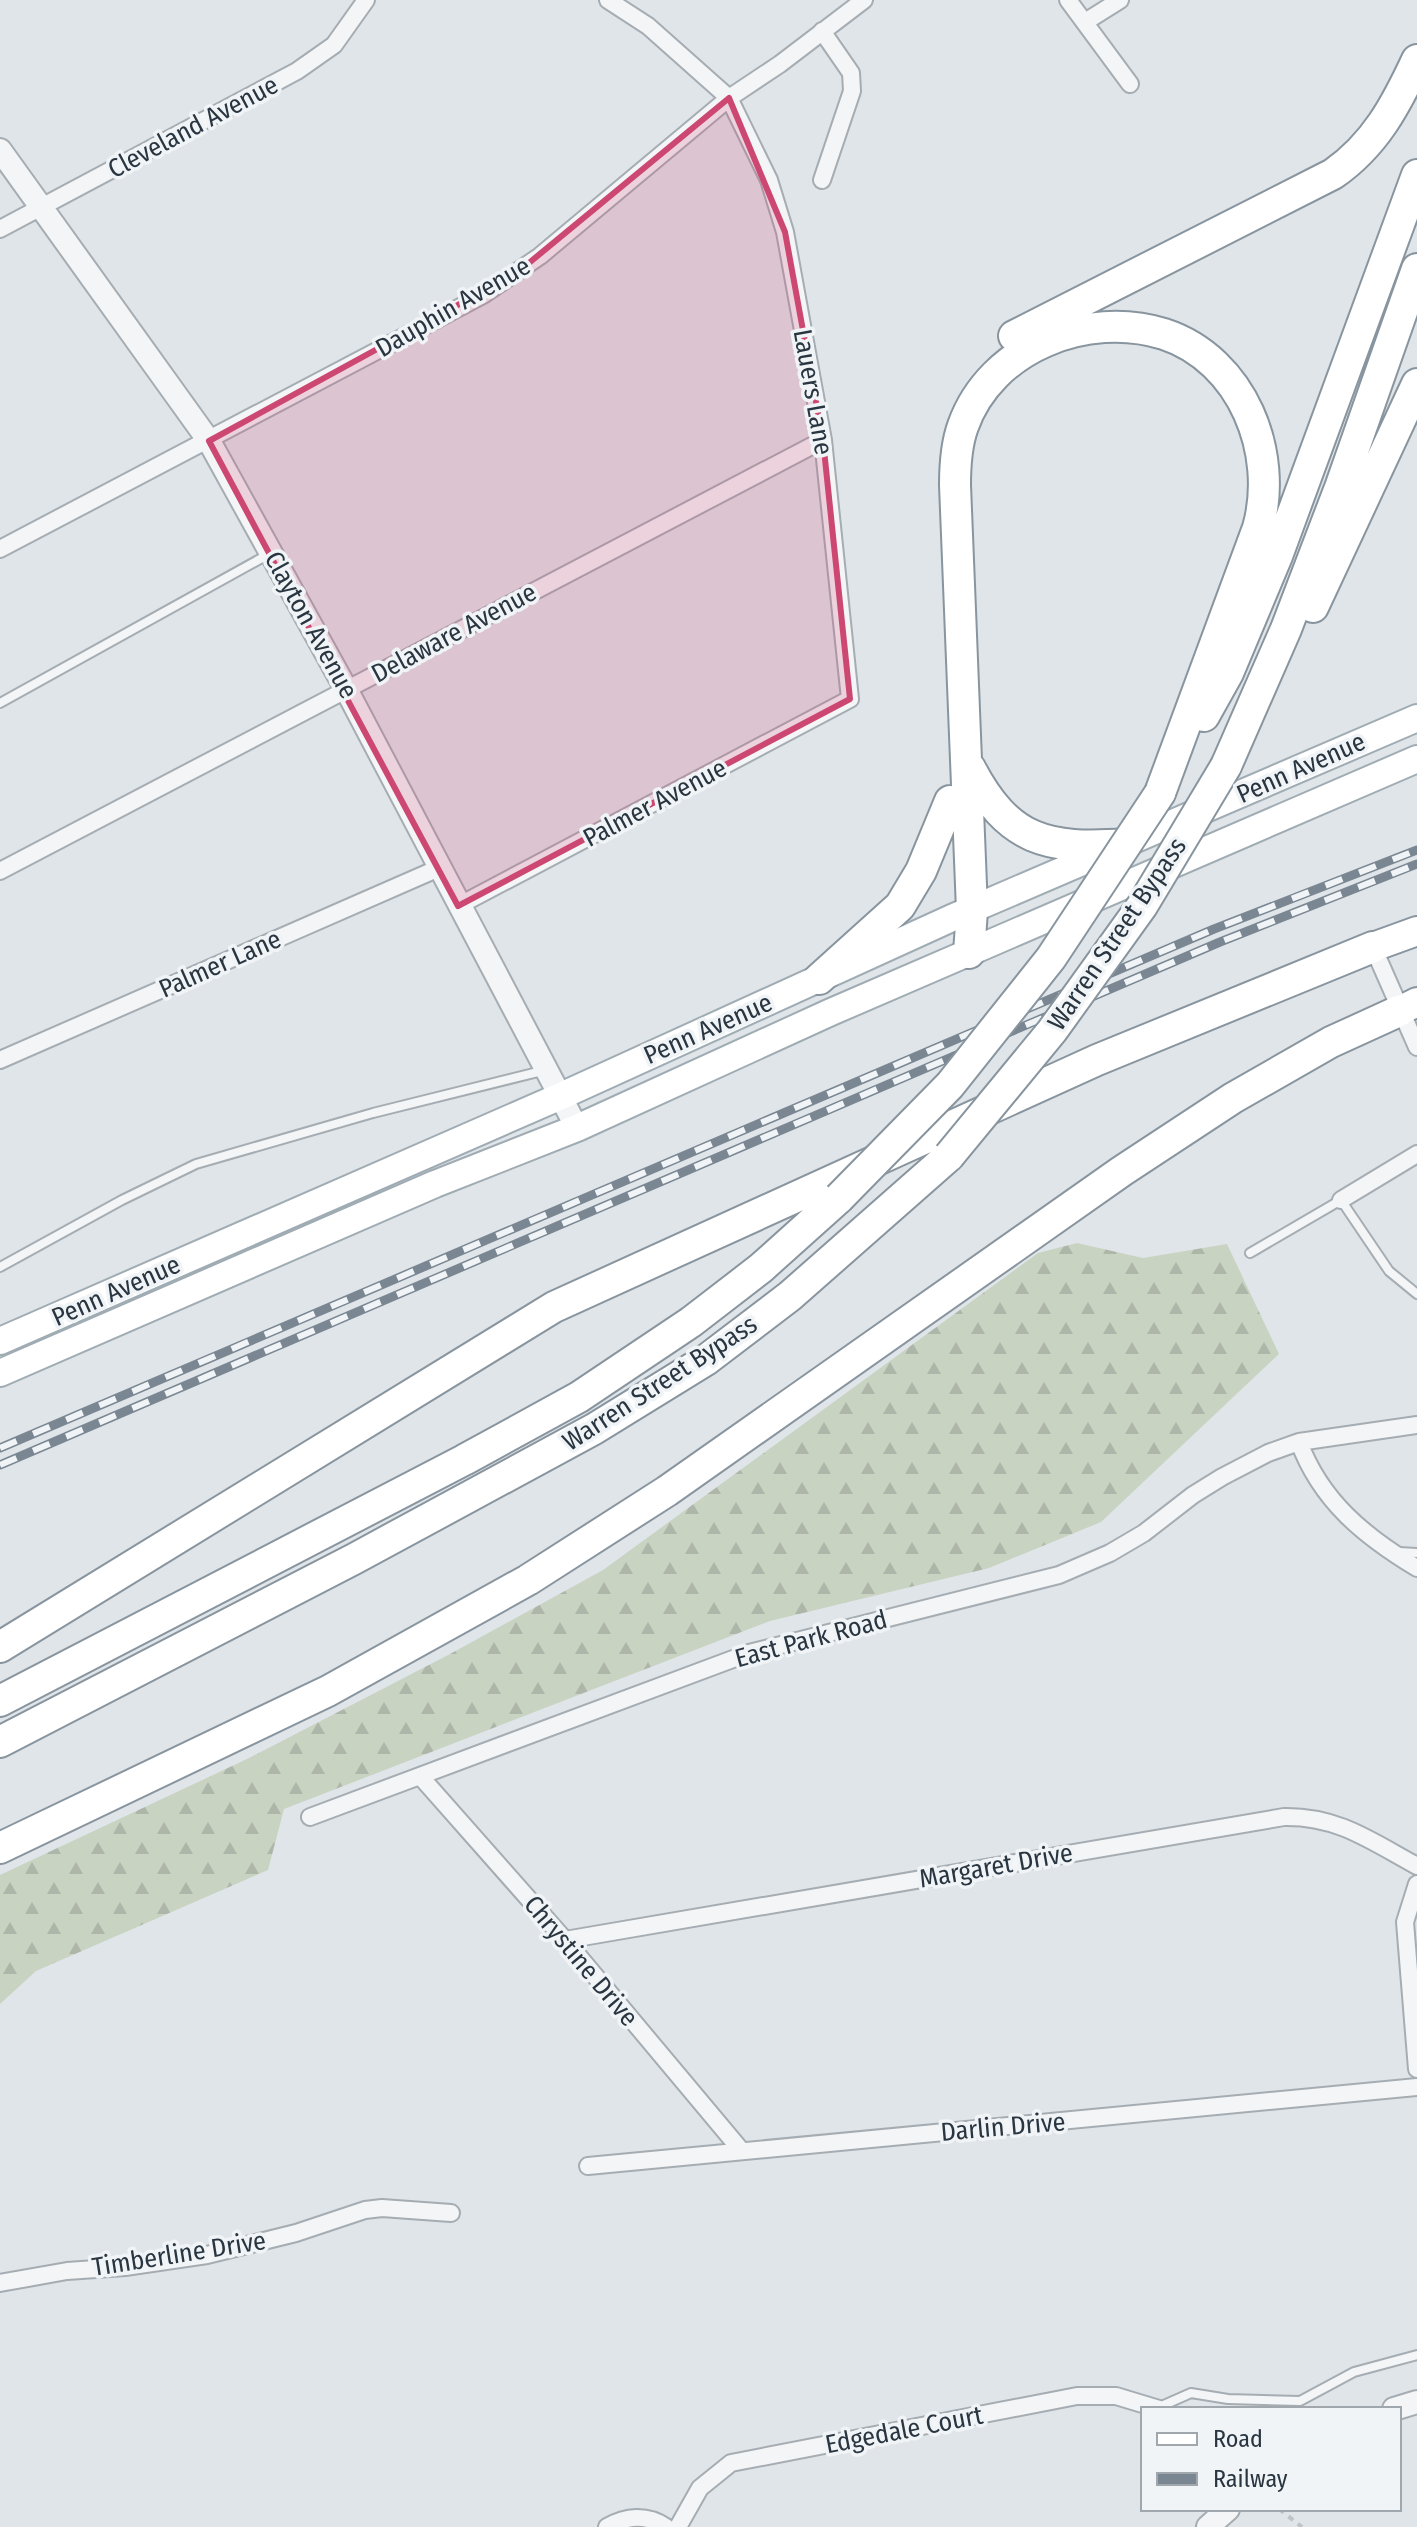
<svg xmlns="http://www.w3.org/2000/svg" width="1417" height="2527" viewBox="0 0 1417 2527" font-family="'Fira Sans Condensed',sans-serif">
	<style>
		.forest { fill: url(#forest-firs) }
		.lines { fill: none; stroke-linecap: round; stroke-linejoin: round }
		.service-casing { stroke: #a5adb3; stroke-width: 12 }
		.minor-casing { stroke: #a5adb3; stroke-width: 20 }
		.tertiary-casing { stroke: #a5adb3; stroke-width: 26 }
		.primary-casing { stroke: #a0acb4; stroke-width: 30 }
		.trunk-casing { stroke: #88959f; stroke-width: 32 }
		.motorway-casing { stroke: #88959f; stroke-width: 34 }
		.path { stroke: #bec3c7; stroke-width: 4; stroke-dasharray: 6 6; stroke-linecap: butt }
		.service { stroke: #f3f5f7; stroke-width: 8 }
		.minor { stroke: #f3f5f7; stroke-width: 16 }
		.tertiary { stroke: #f3f5f7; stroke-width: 22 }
		.primary { stroke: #fff; stroke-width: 26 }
		.trunk { stroke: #fff; stroke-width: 28 }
		.motorway { stroke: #fff; stroke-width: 30 }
		.rail-casing { stroke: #7a8792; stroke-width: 9 }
		.rail { stroke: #f0f4f6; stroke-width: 6; stroke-dasharray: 18; stroke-linecap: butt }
		.motorway-bridge-casing { stroke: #88959f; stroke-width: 34; stroke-linecap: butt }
		.motorway-bridge { stroke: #fff; stroke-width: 30 }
		.marked { fill: #cc4872; fill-opacity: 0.2; stroke: #cc4872; stroke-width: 6; stroke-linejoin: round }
		.labels { text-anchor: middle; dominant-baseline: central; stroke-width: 7; stroke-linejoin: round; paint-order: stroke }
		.street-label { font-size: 26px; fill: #293540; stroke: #f0f4f6 }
	</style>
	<defs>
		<pattern id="forest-firs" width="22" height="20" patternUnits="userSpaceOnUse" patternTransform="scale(2)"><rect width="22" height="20" fill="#c9d3c2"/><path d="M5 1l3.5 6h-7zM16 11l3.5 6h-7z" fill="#adb6a8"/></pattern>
	</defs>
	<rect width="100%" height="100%" fill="#e0e5e9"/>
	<path class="forest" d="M1077,1243L1143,1258L1227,1244L1279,1354L1101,1522L989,1568L770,1621L284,1809L268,1870L36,1971L0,2004V1875L247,1759L450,1654L603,1570L1038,1253Z"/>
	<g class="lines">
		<defs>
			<path id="service" d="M0,703L269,554
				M1250,1253L1341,1200L1389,1271L1417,1294
				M0,1267L122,1200L196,1164L373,1113L546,1070
				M1399,1552L1417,1553
				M1157,2408L1191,2393L1228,2399L1300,2401L1354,2372L1417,2355"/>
			<path id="minor" d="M1068,0L1130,84
				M1085,22L1120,0
				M822,180L852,91L851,73L822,31
				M0,229L297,71L334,45L366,0
				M0,549L483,295L540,256L729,98L780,64L864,0
				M0,871L823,440
				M458,906L850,699L823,440L785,232L769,180L729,98L648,26L608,0
				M1373,947L1417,1047
				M0,1060L439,868
				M1341,1200L1417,1154
				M1299,1442C1321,1501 1364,1536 1417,1568
				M420,1776L565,1940L740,2149
				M310,1817L749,1653L1059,1575L1110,1553L1144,1533L1193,1495L1222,1477L1268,1453L1299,1442L1417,1425
				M1417,1884L1405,1922L1417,2069
				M565,1940L1284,1817C1338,1816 1371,1841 1417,1866
				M588,2166L1417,2087
				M0,2283L67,2271L125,2267L207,2255L296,2233L365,2210L382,2208L451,2213
				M607,2527C626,2516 647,2514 666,2527
				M678,2527L700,2488L731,2463L1077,2396H1116L1159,2409"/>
			<path id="tertiary" d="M0,150L209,441L346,689L577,1128
				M1394,2409L1417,2402
				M1208,2527L1228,2509"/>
			<path id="primary" d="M0,1341L561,1096L954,917L1417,718
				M0,1373L435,1184L577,1128L831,1012L1417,759"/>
			<path id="trunk" d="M1373,947L1417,931
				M1399,1011L1417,1002"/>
			<path id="motorway" d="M1014,336L1333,174C1375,145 1396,105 1417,60
				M1313,607L1417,384
				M1204,716L1228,673L1277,556L1417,175
				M1226,766L1286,629L1341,485L1417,269
				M970,768C1008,841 1047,850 1126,844
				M969,953L972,910L955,485C955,465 956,445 963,426C991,347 1087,310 1164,334C1243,360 1279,453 1258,528L1160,793
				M819,979L900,906L921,871L950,801
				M0,1647L554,1307L1097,1060L1373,947
				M0,1701L464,1460L579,1397L691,1322L761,1268L839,1198
				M0,1742L354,1559L594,1429L706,1360L790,1296L949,1156
				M0,1848L328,1691L528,1580L667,1491L1122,1171L1233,1098L1331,1042L1399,1011"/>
		</defs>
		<use href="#service" class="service-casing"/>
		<use href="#minor" class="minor-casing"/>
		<use href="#tertiary" class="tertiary-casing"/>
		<use href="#primary" class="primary-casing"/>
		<use href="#trunk" class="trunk-casing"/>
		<use href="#motorway" class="motorway-casing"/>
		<path class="path" d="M1279,2509L1302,2527"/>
		<use href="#service" class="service"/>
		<use href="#minor" class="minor"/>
		<use href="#tertiary" class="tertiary"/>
		<use href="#primary" class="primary"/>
		<use href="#trunk" class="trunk"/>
		<use href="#motorway" class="motorway"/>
		<defs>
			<path id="rail" d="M0,1448L1214,929L1417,850
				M0,1465L1220,942L1417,864"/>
		</defs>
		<use href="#rail" class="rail-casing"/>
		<use href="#rail" class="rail"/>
		<defs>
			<path id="motorway-bridge" d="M949,1156L1052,1031L1142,906L1226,766
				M839,1198L950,1085L1051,958L1160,793"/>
		</defs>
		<use href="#motorway-bridge" class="motorway-bridge-casing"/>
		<use href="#motorway-bridge" class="motorway-bridge"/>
	</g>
	<path class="marked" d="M729,98L785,232L823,440L850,699L458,906L209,441L518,272Z"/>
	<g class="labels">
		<g class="street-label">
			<text transform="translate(193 127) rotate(-28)">Cleveland Avenue</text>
			<text transform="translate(453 307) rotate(-30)">Dauphin Avenue</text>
			<text transform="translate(813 392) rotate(80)">Lauers Lane</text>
			<text transform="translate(311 625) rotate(61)">Clayton Avenue</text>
			<text transform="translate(454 633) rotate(-28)">Delaware Avenue</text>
			<text transform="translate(1301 768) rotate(-24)">Penn Avenue</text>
			<text transform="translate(655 803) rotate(-28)">Palmer Avenue</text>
			<text transform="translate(1117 934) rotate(-56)">Warren Street Bypass</text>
			<text transform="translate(220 964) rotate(-24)">Palmer Lane</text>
			<text transform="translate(708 1029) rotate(-24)">Penn Avenue</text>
			<text transform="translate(116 1291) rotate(-24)">Penn Avenue</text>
			<text transform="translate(660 1383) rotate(-33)">Warren Street Bypass</text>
			<text transform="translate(811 1639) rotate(-15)">East Park Road</text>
			<text transform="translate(996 1866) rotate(-10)">Margaret Drive</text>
			<text transform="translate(581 1961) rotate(50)">Chrystine Drive</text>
			<text transform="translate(1003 2127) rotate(-5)">Darlin Drive</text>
			<text transform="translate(179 2254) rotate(-9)">Timberline Drive</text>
			<text transform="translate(904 2430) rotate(-11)">Edgedale Court</text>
		</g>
	</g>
	<rect x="1141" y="2407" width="260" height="104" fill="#f0f4f6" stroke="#a0a8ad" stroke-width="2"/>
	<rect x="1157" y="2433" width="40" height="12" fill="#ffffff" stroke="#a0a8ad" stroke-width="2"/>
	<text x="1213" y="2447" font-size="24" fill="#293540">Road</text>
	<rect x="1157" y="2473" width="40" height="12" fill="#7a8792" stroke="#a0a8ad" stroke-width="2"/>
	<text x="1213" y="2487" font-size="24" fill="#293540">Railway</text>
</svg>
